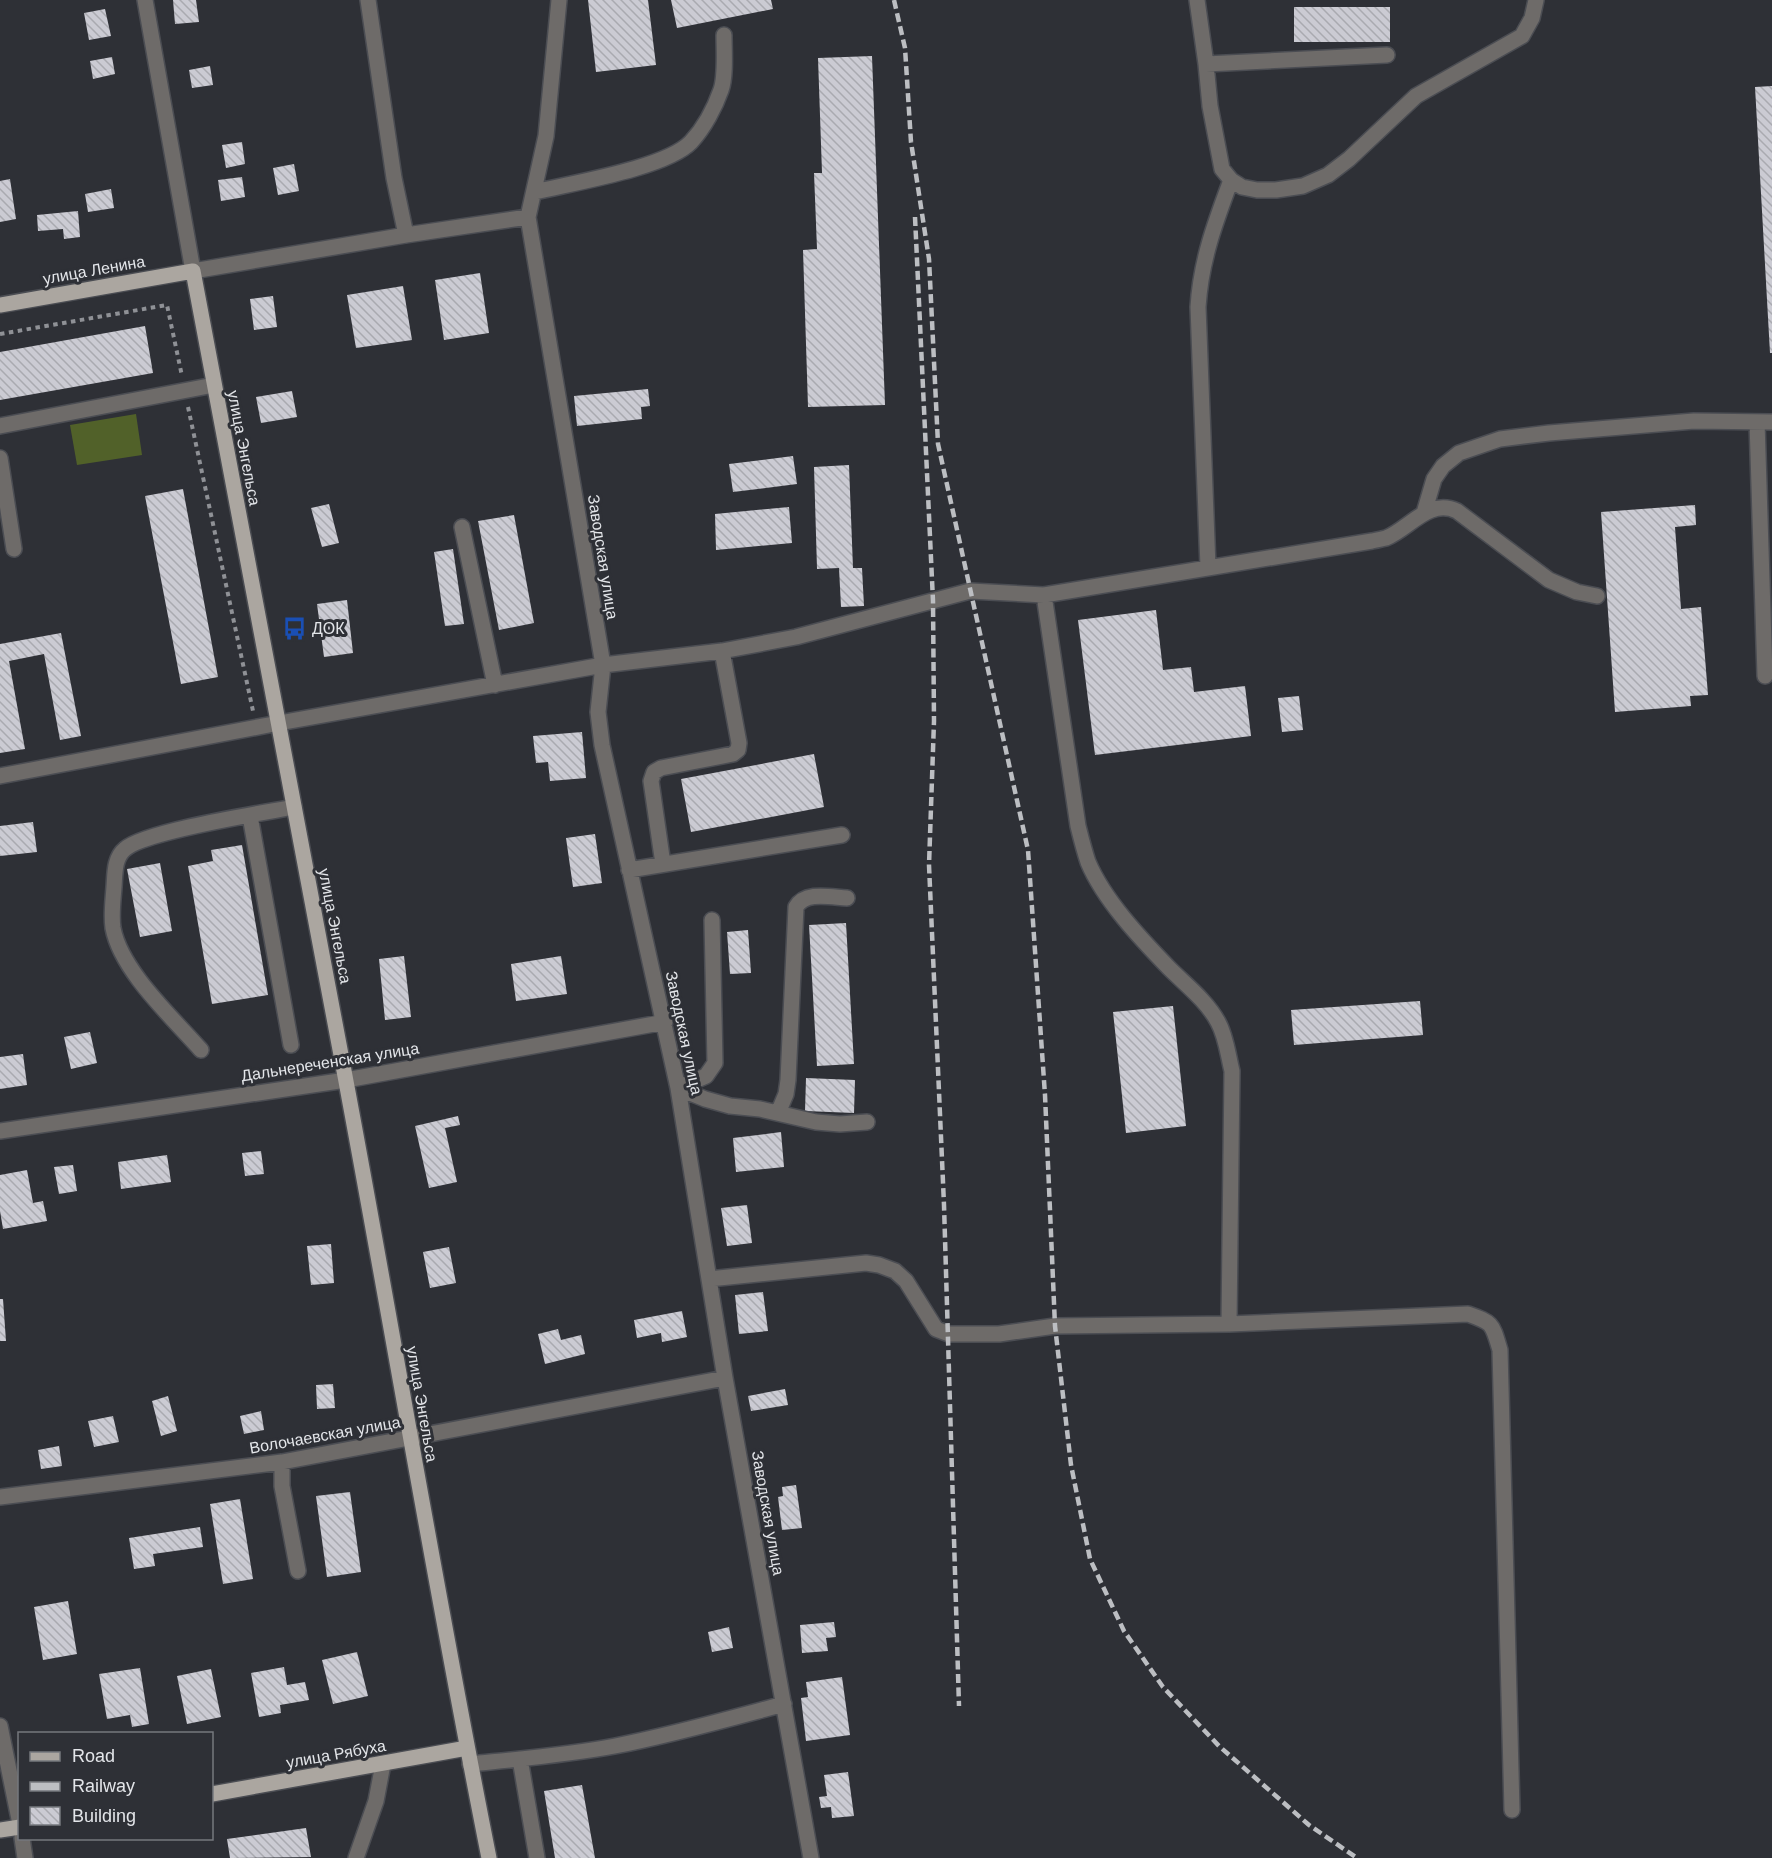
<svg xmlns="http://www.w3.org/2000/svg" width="1772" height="1858" viewBox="0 0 1772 1858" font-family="Arial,sans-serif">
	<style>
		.green { fill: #516129 }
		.building { fill: url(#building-back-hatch) }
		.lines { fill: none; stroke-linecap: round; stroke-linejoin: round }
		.minor-casing { stroke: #4b4d53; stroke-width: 18 }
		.major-casing { stroke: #4b4d53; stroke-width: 18 }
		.path { stroke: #8f9196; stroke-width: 4; stroke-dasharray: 4.5 4.5; stroke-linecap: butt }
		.minor { stroke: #6e6b69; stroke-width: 15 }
		.major { stroke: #aba6a0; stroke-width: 15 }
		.rail { stroke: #bcbec2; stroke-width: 4.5; stroke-dasharray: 9 4.5; stroke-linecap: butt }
		.labels { text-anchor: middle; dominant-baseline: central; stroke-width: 6; stroke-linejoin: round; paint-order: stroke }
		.street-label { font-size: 16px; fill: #e3e5e9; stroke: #2e3036 }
		.poi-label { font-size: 16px; fill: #e3e5e9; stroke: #2e3036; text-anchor: start }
	</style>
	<defs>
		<pattern id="building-back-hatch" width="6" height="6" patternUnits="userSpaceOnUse" patternTransform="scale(1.5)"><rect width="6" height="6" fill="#cbcbd3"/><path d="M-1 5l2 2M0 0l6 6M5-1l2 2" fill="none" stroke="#a9aab0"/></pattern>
	</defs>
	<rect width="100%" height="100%" fill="#2e3036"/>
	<path class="green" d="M136,414L142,455L77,465L70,425Z"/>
	<path class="building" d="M173,0H196L199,22L175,24Z
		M588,0H648L656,65L596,72Z
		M671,0H771L773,9L677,28Z
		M1294,7H1390V42H1294Z
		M105,9L111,36L89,40L84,13Z
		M872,56L885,405L808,407L803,250L817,249L814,173H822L818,58Z
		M112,57L115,74L93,79L90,61Z
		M210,66L213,85L192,88L189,70Z
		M1772,86V353H1770L1755,87Z
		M242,142L245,164L226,168L222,145Z
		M294,164L299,191L278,195L273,168Z
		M242,177L245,197L221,201L218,180Z
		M10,179L16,219L0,222V181Z
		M111,189L114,208L88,212L85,194Z
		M78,211L80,237L64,239L63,229L38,231L37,215Z
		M480,273L489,333L444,340L435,280Z
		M403,286L412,340L356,348L347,295Z
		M273,296L277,327L254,330L250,299Z
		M145,326L153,373L0,400V352Z
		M648,389L650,406L641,407L642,419L577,426L574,396Z
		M292,391L297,417L261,423L256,397Z
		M793,456L797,484L733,492L729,464Z
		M849,465L853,568H862L864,606L841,607L839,568L817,569L814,467Z
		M183,489L218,677L181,684L145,496Z
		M329,504L339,543L322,547L311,508Z
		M1695,505L1696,525L1675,527L1681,609L1701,607L1708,695L1690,696L1691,706L1615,712L1601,512Z
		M789,507L792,543L716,550L715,514Z
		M514,515L534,623L499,630L478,521Z
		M453,549L464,624L445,626L434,552Z
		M347,600L353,653L324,657L317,604Z
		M1156,610L1163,670L1191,667L1194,692L1245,686L1251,736L1095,755L1078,620Z
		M61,633L81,736L60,740L44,654L9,661L25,749L0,753V644Z
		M1299,696L1303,730L1282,732L1278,698Z
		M582,732L586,778L550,781L548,762L536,763L533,736Z
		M814,754L824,807L691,832L681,779Z
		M33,822L37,852L0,856V826Z
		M595,834L602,883L573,887L566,838Z
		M242,845L268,995L212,1004L188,866L213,861L211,850Z
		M160,863L172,931L140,937L127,869Z
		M846,923L854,1064L817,1066L809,925Z
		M748,930L751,973L730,974L727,932Z
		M404,956L411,1017L385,1020L379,959Z
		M561,956L567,994L516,1001L511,964Z
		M1420,1001L1423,1035L1294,1045L1291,1010Z
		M1173,1006L1186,1126L1126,1133L1113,1012Z
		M90,1032L97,1063L71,1069L64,1037Z
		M23,1054L27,1085L0,1089V1057Z
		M806,1078L855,1080L854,1113L805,1111Z
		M458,1116L460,1125L445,1128L457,1182L429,1188L415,1126Z
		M781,1132L784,1167L736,1172L733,1138Z
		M261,1151L264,1174L245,1176L242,1153Z
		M167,1155L171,1182L121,1189L118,1162Z
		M73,1165L77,1191L59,1194L54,1167Z
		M27,1170L33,1203L43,1201L47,1221L3,1229L0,1211V1175Z
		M747,1205L752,1243L727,1246L721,1208Z
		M331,1244L334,1283L311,1285L307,1246Z
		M449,1247L456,1283L430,1288L423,1252Z
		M763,1292L768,1331L739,1334L735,1295Z
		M0,1299H3L6,1341H0Z
		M682,1311L687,1337L662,1342L661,1333L637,1338L634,1320Z
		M558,1329L561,1340L581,1335L585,1354L545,1364L538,1334Z
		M333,1384L335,1408L317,1409L316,1385Z
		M785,1389L788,1405L751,1411L748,1396Z
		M168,1396L177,1431L161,1436L152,1401Z
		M261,1411L264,1430L244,1434L240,1416Z
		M113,1416L119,1442L94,1447L88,1421Z
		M59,1446L62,1466L41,1469L38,1450Z
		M796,1485L802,1528L782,1530L778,1497L783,1496L782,1487Z
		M350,1492L361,1572L327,1577L316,1496Z
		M240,1499L253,1579L223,1584L210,1504Z
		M200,1527L203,1547L153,1554L155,1566L134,1569L129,1538Z
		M68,1601L77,1654L43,1660L34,1607Z
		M834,1622L836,1637L826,1638L828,1651L802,1653L800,1625Z
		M729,1627L733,1648L712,1652L708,1632Z
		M357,1652L368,1696L333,1704L322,1660Z
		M284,1667L287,1685L305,1682L309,1700L280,1705L281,1713L259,1717L251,1673Z
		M140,1668L149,1724L132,1727L130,1715L107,1719L99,1674Z
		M211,1669L221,1717L187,1724L177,1676Z
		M842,1677L850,1735L806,1741L801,1698L808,1697L806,1682Z
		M848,1772L854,1816L832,1818L831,1807L821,1808L819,1797L827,1796L824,1775Z
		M582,1785L595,1858H555L544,1791Z
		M306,1828L311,1857L230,1858L227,1839Z"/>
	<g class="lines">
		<defs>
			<path id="minor" d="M145,0L193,271L406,235L528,217
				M368,0L394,178L406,235
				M559,0L546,136L528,217L603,665L598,712L602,745L678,1088L725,1378L811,1858
				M1197,0L1206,64L1387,55
				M1206,64L1210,106L1222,169L1231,180L1242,187L1257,190H1276L1303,186L1328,175L1349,159L1416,96L1522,36L1532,18L1536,0
				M535,192C572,183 666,168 691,142C704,128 715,107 721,90C726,76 724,50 724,35
				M1757,422L1765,676
				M0,426L214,385
				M0,458L14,549
				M1424,513L1434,479L1443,466L1459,453L1500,439L1549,433L1694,421L1772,422
				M462,527L495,685
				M1208,567L1198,307C1201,260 1215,223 1231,180
				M1044,595L1078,826C1081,838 1084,850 1088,862C1104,900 1140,938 1169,968C1185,984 1207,1001 1218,1022C1226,1036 1228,1055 1232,1071L1229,1324
				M0,776L279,723L603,665L722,651L796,637L970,591L1044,595L1372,541C1377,540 1382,539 1386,538C1410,528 1429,498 1457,511L1549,580L1577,592L1597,596
				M250,816L291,1045
				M663,864L651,781L654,772L661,768L733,754L738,750L739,743L722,651
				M629,870L842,835
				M201,1050C173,1018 121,971 113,928C111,915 113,901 114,887C115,874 114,858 125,849C145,831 262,813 294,807
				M678,1088L705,1099L730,1106L760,1109L816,1122L840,1124L867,1122
				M678,1088L706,1076L715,1063L712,920
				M778,1113L786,1094L788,1080L796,907C805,891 830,897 847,898
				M0,1131L346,1080L665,1022
				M709,1279L866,1263L879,1265L895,1271L906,1281L936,1329L949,1334H999L1055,1326L1229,1324L1468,1314C1493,1323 1492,1323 1500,1350L1512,1810
				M282,1462V1486L298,1571
				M0,1497L282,1462L725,1378
				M0,1726L20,1824
				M520,1759L537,1858
				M470,1764C519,1759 567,1755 615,1746C672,1735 728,1719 784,1704
				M22,1838L25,1858
				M356,1858L376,1801L383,1764"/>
			<path id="major" d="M0,305L193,271C242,540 295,808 345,1076C394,1337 437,1598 489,1858
				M212,1794L467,1748
				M0,1830L20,1827"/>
		</defs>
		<use href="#minor" class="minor-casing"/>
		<use href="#major" class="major-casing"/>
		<path class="path" d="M0,334L167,305L182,376
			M188,407L253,711"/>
		<use href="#minor" class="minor"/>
		<use href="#major" class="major"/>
		<path class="rail" d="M894,0L905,48L911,142L929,259L938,444L1028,850L1045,1095L1055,1326L1071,1465L1090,1559L1124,1631L1163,1687L1219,1746L1309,1825L1357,1858
			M915,217L933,601L934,721L929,865L944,1205L959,1706"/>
	</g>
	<defs>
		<symbol id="bus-bare" viewBox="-9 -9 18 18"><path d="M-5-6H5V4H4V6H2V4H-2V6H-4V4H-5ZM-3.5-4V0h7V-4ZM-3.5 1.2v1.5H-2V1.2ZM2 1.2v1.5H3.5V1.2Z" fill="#1a4fb4" stroke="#2e3036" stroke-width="2.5" paint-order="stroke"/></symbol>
	</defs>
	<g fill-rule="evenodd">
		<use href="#bus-bare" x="278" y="612" width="33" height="33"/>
	</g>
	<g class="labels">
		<g class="street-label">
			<text transform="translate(94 270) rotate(-10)">улица Ленина</text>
			<text transform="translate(244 448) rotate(79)">улица Энгельса</text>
			<text transform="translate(603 557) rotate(81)">Заводская улица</text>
			<text transform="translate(335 926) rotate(79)">улица Энгельса</text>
			<text transform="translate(684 1033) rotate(78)">Заводская улица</text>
			<text transform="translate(330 1062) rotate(-9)">Дальнереченская улица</text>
			<text transform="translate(422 1404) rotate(80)">улица Энгельса</text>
			<text transform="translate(325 1435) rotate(-10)">Волочаевская улица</text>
			<text transform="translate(768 1513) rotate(80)">Заводская улица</text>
			<text transform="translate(336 1754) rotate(-10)">улица Рябуха</text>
		</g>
		<g class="poi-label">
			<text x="312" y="628">ДОК</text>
		</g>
	</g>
	<rect x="18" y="1732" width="195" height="108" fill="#2e3036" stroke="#76787e" stroke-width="1.5"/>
	<rect x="30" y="1752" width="30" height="9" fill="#aba6a0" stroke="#76787e" stroke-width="1.5"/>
	<text x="72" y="1762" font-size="18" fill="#e3e5e9">Road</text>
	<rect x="30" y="1782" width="30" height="9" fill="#bcbec2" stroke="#76787e" stroke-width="1.5"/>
	<text x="72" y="1792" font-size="18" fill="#e3e5e9">Railway</text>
	<rect x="30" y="1807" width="30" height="18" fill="url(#building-back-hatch)" stroke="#76787e" stroke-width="1.5"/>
	<text x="72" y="1822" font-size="18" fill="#e3e5e9">Building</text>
</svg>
